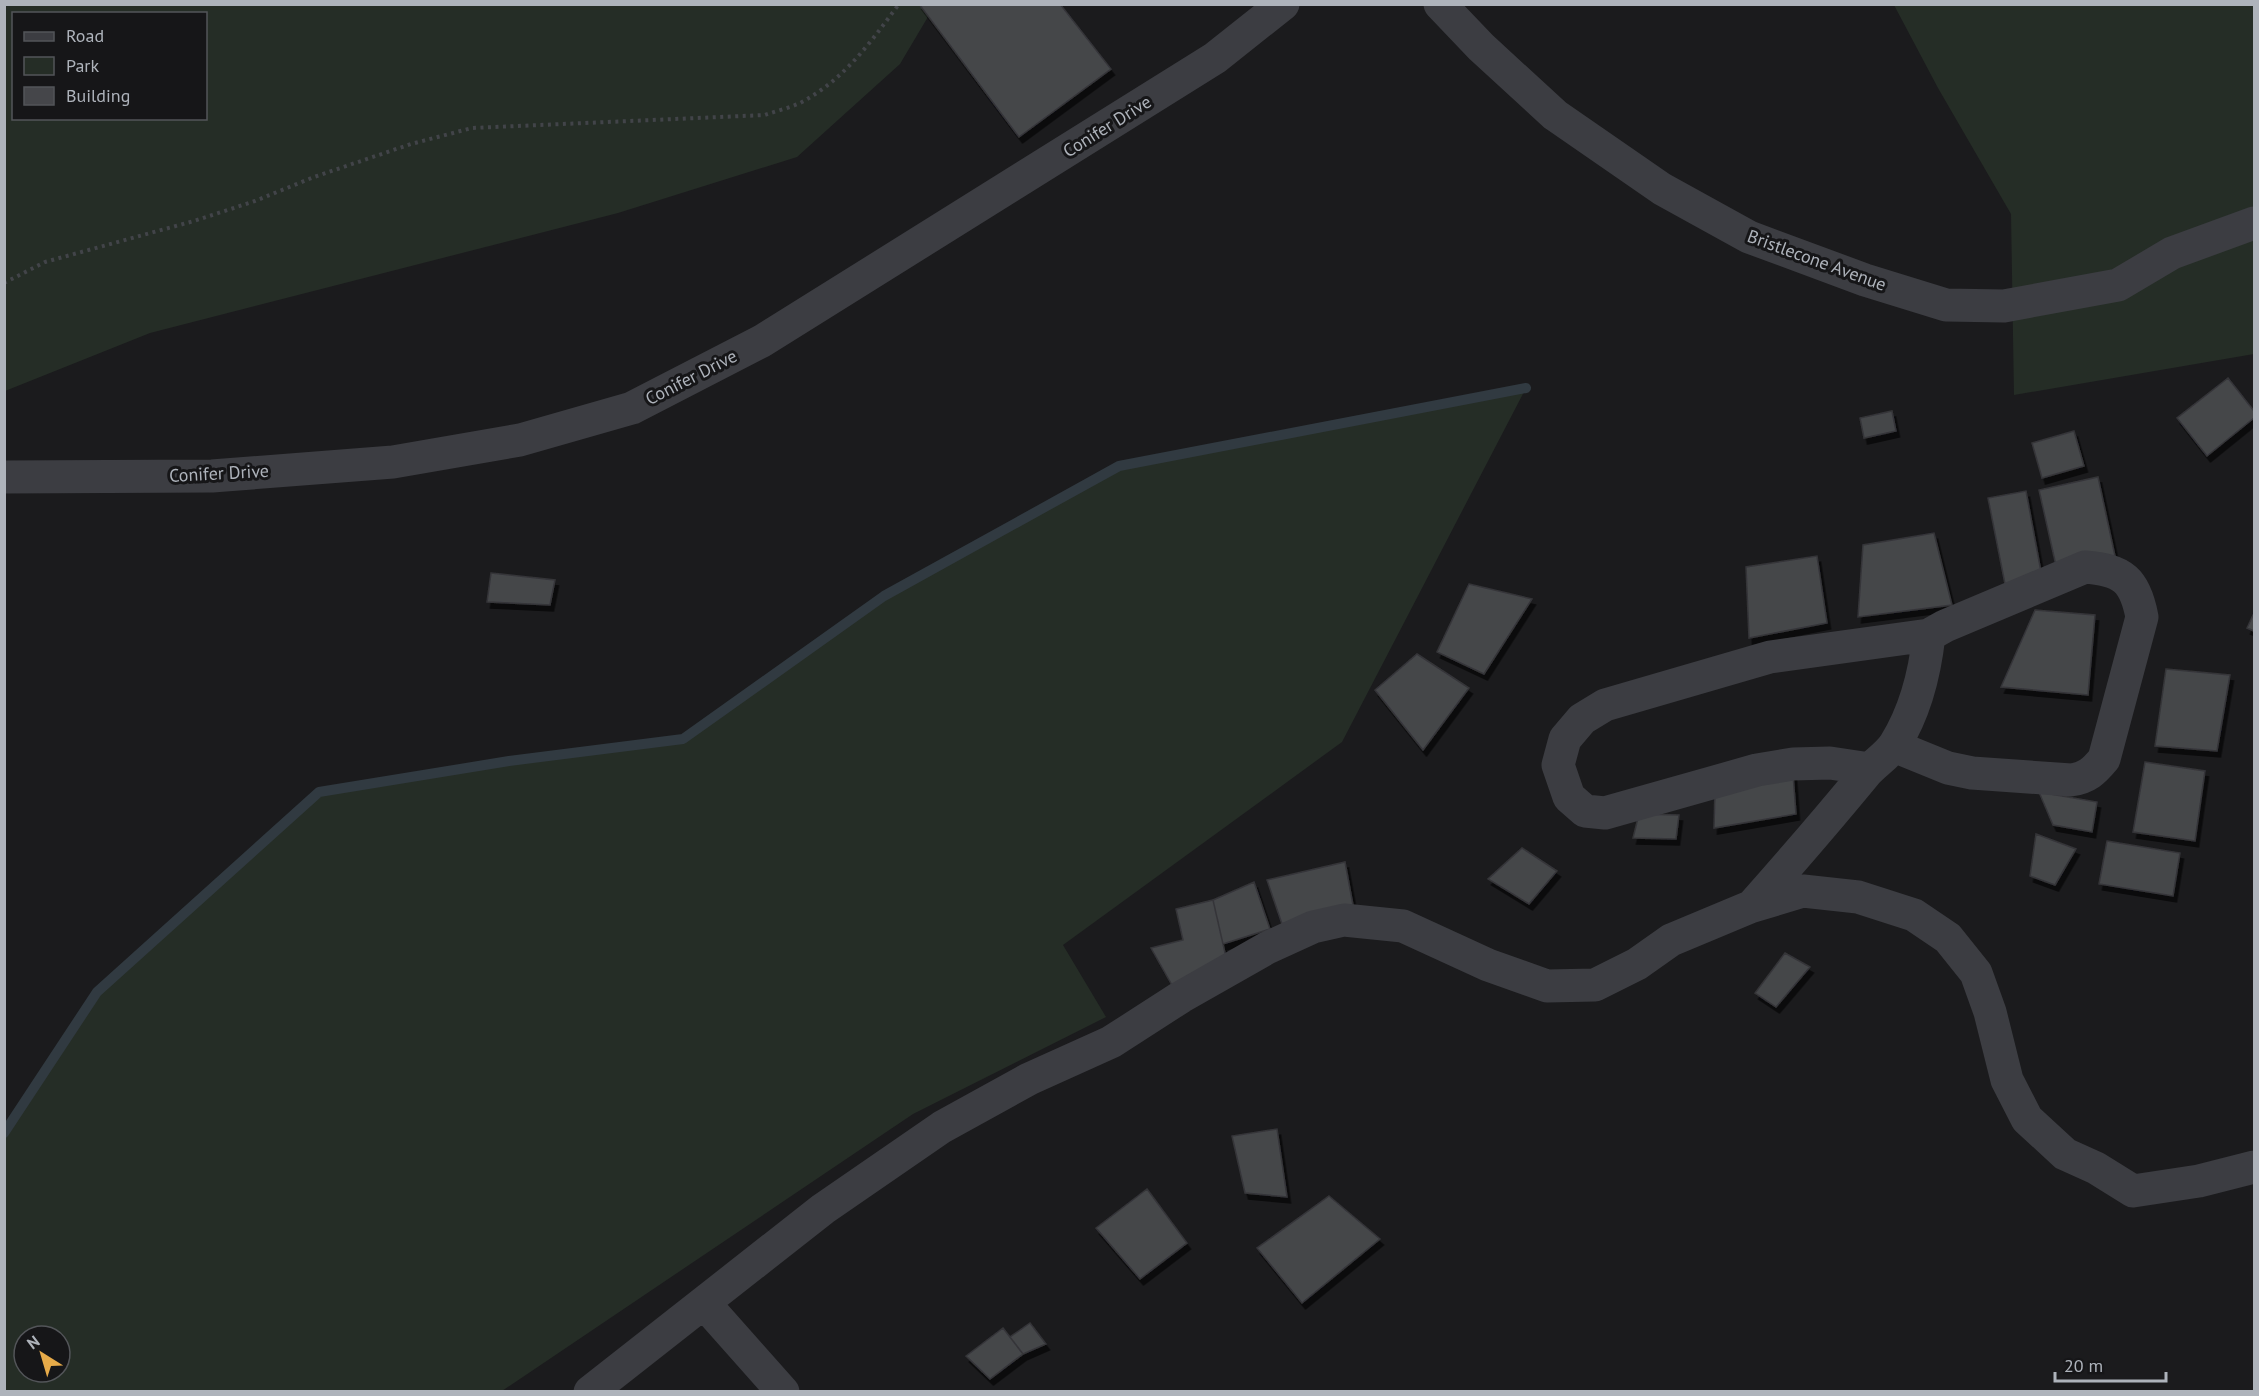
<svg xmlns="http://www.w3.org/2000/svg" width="2259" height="1396" viewBox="0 0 2259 1396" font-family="'PT Sans',sans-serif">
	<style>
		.green { fill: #252d26; fill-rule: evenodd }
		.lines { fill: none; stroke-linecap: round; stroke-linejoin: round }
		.stream { stroke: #313a41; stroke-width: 10 }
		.building { fill: #45464a; stroke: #353539; stroke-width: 1.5; filter: url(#shadow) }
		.path { stroke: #424449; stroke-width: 4; stroke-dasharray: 3 4.5; stroke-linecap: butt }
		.minor { stroke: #3c3d42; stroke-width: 33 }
		.labels { text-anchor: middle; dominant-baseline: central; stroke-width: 6; stroke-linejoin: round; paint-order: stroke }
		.street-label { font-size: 18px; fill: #aeb3bb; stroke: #161618 }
	</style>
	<defs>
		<filter id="shadow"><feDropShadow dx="3.5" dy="6" stdDeviation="0" flood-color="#0009"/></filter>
	</defs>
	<rect width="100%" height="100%" fill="#1b1b1d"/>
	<path class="green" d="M5,5H935L900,64L797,157L618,213L150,333L5,391ZM14,14H206V118H14Z
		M1894,5H2254V354L2014,395L2011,214L1938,88Z
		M1526,388L1342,742L1063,945L1106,1017L913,1114L502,1391H5V1133L97,992L319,792L509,761L683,739L884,596L1119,466ZM24,1336H60V1372H24Z"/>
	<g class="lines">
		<path class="stream" d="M4,1133L97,992L319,792L509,761L683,739L884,596L1119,466L1526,388"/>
	</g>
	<path class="building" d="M919,4H1060L1111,69L1019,137Z
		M2228,378L2254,411V418L2207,456L2177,418Z
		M1892,411L1896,431L1864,438L1860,418Z
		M2074,431L2084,466L2042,478L2032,443Z
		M2098,477L2115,556L2057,570L2039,490Z
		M2026,491L2042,577L2005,584L1988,498Z
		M1934,533L1952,605L1858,617L1863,545Z
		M1817,556L1827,623L1749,638L1746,567Z
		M491,573L555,580L550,605L487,602Z
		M1469,584L1532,599L1484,674L1437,652Z
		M2035,610L2095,615L2088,695L2001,687Z
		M2254,613V631L2247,628Z
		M1417,654L1469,688L1423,750L1375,690Z
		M2166,669L2230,675L2217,751L2155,746Z
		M2145,762L2205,771L2195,841L2133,832Z
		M1793,774L1796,814L1714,828L1715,788Z
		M2039,792L2097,802L2092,832L2053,825Z
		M1639,814L1679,815L1676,839L1633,838Z
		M2036,834L2076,849L2055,885L2030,876Z
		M2107,841L2180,853L2173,896L2099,884Z
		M1522,848L1557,871L1529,904L1488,879Z
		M1345,862L1353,905L1282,924L1267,880Z
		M1254,882L1270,929L1223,944L1213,900Z
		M1213,900L1228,966L1177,994L1151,948L1183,940L1176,909Z
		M1785,953L1810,967L1776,1007L1755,993Z
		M1277,1129L1287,1197L1245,1193L1232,1136Z
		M1147,1189L1187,1243L1140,1279L1096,1228Z
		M1329,1196L1380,1239L1302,1303L1257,1248Z
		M1030,1323L1046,1344L1023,1354L1010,1337Z
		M1003,1328L1023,1354L990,1379L966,1356Z"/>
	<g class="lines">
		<path class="path" d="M4,283L45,262L194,221L255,201L314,177L411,144L472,128L765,115C776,111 789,108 800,103C844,80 870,43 899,4"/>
		<path class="minor" d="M1440,4L1481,47L1555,115L1662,189L1749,237L1865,280L1946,305L2004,306L2118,285L2172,253L2254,223
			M4,477L212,476L393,462L520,440L632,408L762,341L1215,58L1283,4
			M1870,769L1830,763L1793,764L1757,770L1605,813L1585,811L1569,797L1558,765L1565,739L1582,719L1605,705L1770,657L1929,635
			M1752,906C1791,862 1829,818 1866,773C1875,763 1888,755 1895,744C1915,712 1925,672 1929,635L1945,626L2085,567C2123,570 2135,580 2142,617L2104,759C2094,771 2087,778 2071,780L1972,773L1948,768L1894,746
			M704,1303L783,1392
			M590,1392L823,1209L942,1127L1029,1079L1111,1042L1181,997L1267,948L1313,927L1344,920L1403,926L1488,965L1547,986L1595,985L1637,964L1671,940L1750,907L1803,891L1858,897L1914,915L1948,938L1976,973L1990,1012L2007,1080L2027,1119L2065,1154L2096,1168L2133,1191L2199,1181L2254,1167"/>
	</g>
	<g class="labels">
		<g class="street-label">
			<text transform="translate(1107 126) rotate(-32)">Conifer Drive</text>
			<text transform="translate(1817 260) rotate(20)">Bristlecone Avenue</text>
			<text transform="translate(691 377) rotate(-27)">Conifer Drive</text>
			<text transform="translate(219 473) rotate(-3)">Conifer Drive</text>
		</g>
	</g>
	<rect width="2259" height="1396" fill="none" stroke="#aeb3bb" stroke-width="12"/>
	<rect x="12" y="12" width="195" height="108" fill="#161618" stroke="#535559" stroke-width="1.5"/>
	<rect x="24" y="32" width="30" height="9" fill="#3c3d42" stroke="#535559" stroke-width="1.5"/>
	<text x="66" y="42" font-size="18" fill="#aeb3bb">Road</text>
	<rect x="24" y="57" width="30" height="18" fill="#252d26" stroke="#535559" stroke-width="1.5"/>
	<text x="66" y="72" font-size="18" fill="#aeb3bb">Park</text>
	<rect x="24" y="87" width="30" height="18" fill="#45464a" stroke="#535559" stroke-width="1.5"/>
	<text x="66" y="102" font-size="18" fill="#aeb3bb">Building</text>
	<g transform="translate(42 1354) rotate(323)"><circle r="28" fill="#161618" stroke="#535559" stroke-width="1.5"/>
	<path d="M0-4.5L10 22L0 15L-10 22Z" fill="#e7ab49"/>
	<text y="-9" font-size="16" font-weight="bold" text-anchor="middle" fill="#aeb3bb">N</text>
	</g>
	<path d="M2055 1372v9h111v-9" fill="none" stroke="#aeb3bb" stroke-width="3"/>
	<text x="2064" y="1372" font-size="18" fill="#aeb3bb" stroke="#161618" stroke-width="4.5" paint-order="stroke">20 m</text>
</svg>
